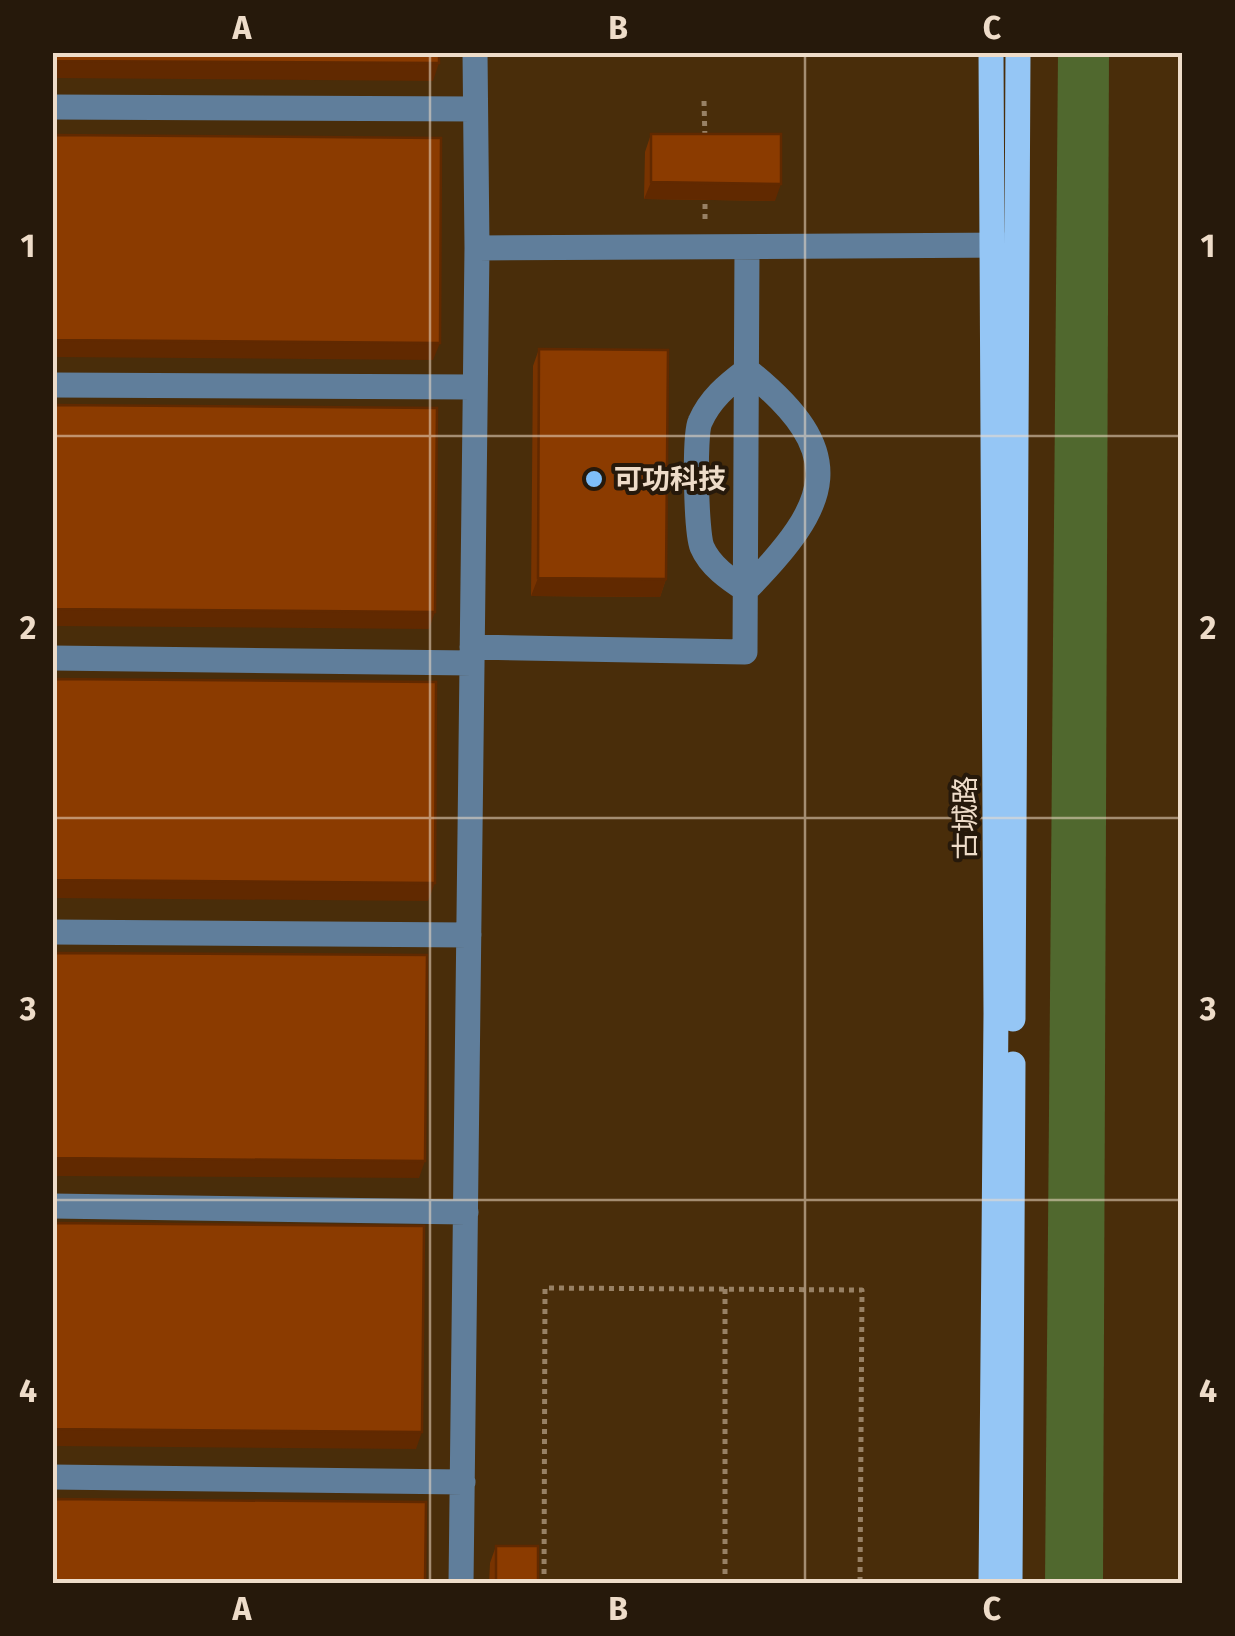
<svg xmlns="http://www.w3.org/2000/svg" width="1235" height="1636" viewBox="0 0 1235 1636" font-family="'Fira Sans','Noto Sans SC',sans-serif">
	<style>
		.green { fill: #50682e }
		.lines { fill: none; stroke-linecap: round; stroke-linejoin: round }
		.path { stroke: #988165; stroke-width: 5; stroke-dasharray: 5 5; stroke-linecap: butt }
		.minor { stroke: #607e9b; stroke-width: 25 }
		.major { stroke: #95c6f5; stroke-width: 25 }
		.wall { fill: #783300 }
		.shaded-wall { fill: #612900 }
		.building { fill: #8b3b00; stroke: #612900; stroke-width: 2.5 }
		.grid { fill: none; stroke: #eedcc9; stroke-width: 2.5; stroke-opacity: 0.55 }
		.poi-dot { fill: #7ebef9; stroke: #26190b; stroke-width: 4 }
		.labels { text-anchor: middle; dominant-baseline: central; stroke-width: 8; stroke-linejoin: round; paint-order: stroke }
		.poi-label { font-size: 28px; font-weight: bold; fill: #eedcc9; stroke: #26190b; text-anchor: start }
		.street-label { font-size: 28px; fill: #eedcc9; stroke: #26190b }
		.neatline { fill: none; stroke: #eedcc9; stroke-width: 4 }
		.grid-label { font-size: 32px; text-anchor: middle; font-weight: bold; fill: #eedcc9 }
	</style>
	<rect width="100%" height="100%" fill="#492d0a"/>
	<path class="green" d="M1109,53L1103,1583L1045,1584L1058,53Z"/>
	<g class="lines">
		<path class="path" d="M704,101L705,140
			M705,204V224
			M544,1584L545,1288L862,1290L860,1584
			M725,1584V1289"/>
		<path class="minor" d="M52,107L475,109
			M477,248L1012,245
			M747,370C851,453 832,503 746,590C729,579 710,566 702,547C696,532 694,435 700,422C710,399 727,385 747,370Z
			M52,385L475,387
			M472,647L745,652L747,247
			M52,658L472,663
			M52,932L469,935
			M52,1206L466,1212
			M52,1477L463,1482
			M461,1584L477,248L475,52"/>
		<path class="major" d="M991,52L996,1013L991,1584
			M1013,1019L1018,52
			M1010,1584L1013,1064"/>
	</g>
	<path class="wall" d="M651,134L775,201L644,199L645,152Z
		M539,349L666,579L660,597L531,596L533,366Z
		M496,1546L538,1584H489L490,1563Z"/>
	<path class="shaded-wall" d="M52,61L439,63L433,81L52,78Z
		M651,182L781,184L775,201L644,199Z
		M52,340L440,343L433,360L52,357Z
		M538,578L666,579L660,597L531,596Z
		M52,609L435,612L429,629L52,626Z
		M52,880L435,883L428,901L52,898Z
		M52,1158L425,1161L419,1178L52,1176Z
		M52,1429L422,1432L416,1449L52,1446Z"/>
	<path class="building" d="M52,52H439V63L52,61Z
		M651,134H781V184L651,182Z
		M52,135L441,138L440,343L52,340Z
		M539,349L668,350L666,579L538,578Z
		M52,405L437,408L435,612L52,609Z
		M52,679L436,682L435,883L52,880Z
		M52,953L427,955L425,1161L52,1158Z
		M52,1223L424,1226L422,1432L52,1429Z
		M52,1499L426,1502L425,1584H52Z
		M496,1546H538V1584H496Z"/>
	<path class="grid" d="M430,52V1584M805,52V1584M52,436H1182M52,818H1182M52,1200H1182"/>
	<circle class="poi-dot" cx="594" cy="479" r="10"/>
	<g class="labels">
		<g class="poi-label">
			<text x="614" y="479">可功科技</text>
		</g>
		<g class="street-label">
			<text transform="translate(965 818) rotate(-90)">古城路</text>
		</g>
	</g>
	<rect width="1235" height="1636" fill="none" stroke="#26190b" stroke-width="110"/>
	<rect x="55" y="55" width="1125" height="1526" class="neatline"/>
	<g class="grid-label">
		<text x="242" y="39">A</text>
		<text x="618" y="39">B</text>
		<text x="992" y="39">C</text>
		<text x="28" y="257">1</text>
		<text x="1208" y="257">1</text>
		<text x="28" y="639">2</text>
		<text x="1208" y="639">2</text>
		<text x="28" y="1020">3</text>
		<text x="1208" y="1020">3</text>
		<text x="28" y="1402">4</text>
		<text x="1208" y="1402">4</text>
		<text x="242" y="1620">A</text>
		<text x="618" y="1620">B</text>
		<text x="992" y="1620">C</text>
	</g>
</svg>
